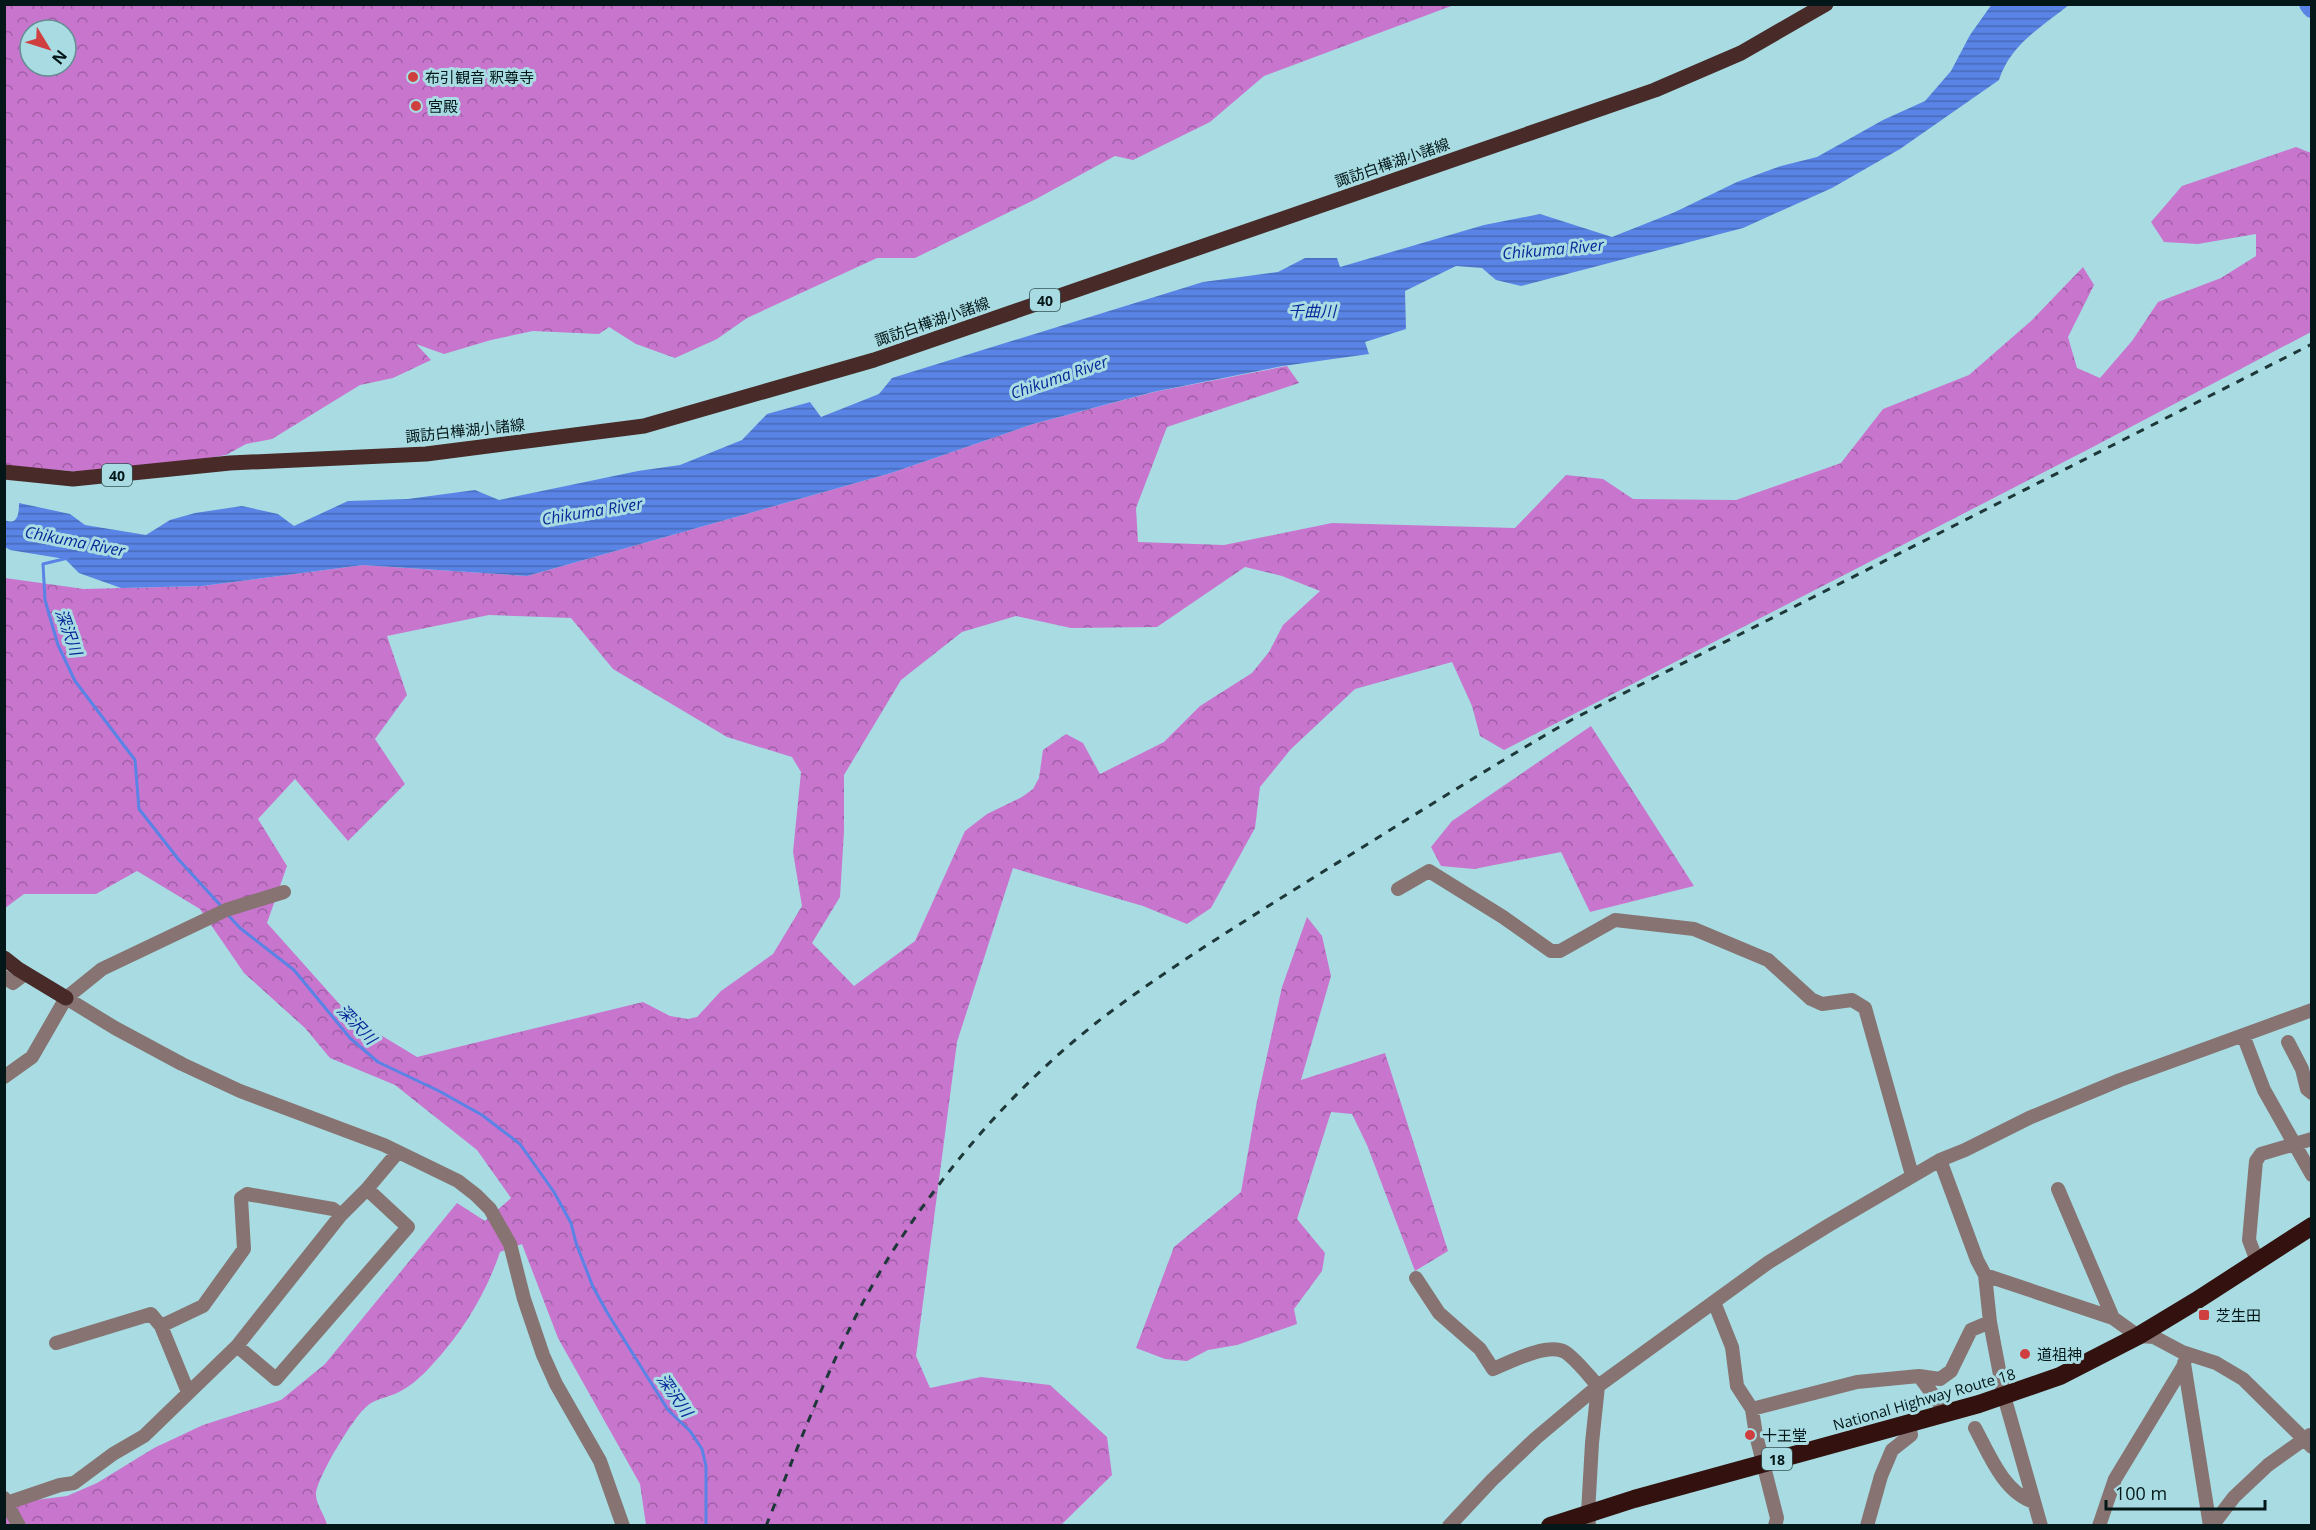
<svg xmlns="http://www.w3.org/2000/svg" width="2316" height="1530" viewBox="0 0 2316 1530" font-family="'Open Sans','Noto Sans JP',sans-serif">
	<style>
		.forest { fill: url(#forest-crowns); fill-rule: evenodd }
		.water { fill: url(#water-rules) }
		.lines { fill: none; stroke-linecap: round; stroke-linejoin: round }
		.stream { stroke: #5983e4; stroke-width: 3 }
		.river { stroke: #5983e4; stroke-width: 20 }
		.minor { stroke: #877472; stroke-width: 14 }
		.major { stroke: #482a28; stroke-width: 15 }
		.highway { stroke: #32110f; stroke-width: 18 }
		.rail { stroke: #1e3739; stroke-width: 3; stroke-dasharray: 8 8; stroke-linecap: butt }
		.poi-dot { fill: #cf3f40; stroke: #a8dce2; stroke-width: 2 }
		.labels { text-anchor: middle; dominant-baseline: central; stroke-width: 6; stroke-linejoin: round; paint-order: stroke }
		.shield { fill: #a8dce2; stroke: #345255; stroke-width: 1.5 }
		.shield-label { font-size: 14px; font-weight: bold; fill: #031719 }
		.poi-label { font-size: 15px; fill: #031719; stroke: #a8dce2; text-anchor: start }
		.street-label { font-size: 15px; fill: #031719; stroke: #a8dce2 }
		.water-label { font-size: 16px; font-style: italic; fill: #082898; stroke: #a8dce2 }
	</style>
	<defs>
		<pattern id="forest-crowns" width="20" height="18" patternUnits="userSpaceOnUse" patternTransform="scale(1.5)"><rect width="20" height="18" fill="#c875ce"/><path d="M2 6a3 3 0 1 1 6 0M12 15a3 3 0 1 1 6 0" fill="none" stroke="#a05fa6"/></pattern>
		<pattern id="water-rules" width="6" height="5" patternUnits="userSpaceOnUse" patternTransform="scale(1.5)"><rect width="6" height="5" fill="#5983e4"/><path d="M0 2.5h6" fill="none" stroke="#476ab8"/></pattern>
	</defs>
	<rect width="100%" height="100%" fill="#a8dce2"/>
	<path class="forest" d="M5,5H1454L1264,76L1210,122L1133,160L1115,156L1036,199L915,258H877L747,318L717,339L675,358L636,344L609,327L599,334L533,331L491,340L444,354L416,344L431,360L393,378L360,385L272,439L246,444L226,455L163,466L95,473L5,466ZM30,30H66V66H30Z
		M2296,147L2311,153V332L2089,449L1504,750L1480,736L1472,706L1452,662L1355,689L1291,749L1260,787L1255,828L1211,908L1187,924L1143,906L1013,868L957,1042L916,1356L930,1388L981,1377L1050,1385L1107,1437L1112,1475L1061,1525H646L640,1484L558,1338L522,1244L500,1252C486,1294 462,1333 431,1366C423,1375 410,1387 399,1392C388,1398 375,1398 366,1407C353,1418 316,1479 316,1495C316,1504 325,1516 327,1525H5L4,1504L67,1496L97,1483L154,1448L203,1425L281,1400L325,1364L457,1203L485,1221L511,1198L477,1150L395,1085L330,1058L305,1028L244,973L200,909L137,871L96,894H24L5,908V578L84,589L202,586L363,565L527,576L891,473L1033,424L1154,392L1287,366L1299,383L1167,427L1136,508L1138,542L1224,545L1332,523L1515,528L1566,475L1603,479L1633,499L1736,500L1841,463L1883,409L1969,375L2031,321L2083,267L2094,285L2068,337L2077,368L2100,378L2132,341L2158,302L2221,278L2256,256V234L2198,244L2164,242L2151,222L2182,186ZM1245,567L1282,576L1320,591L1283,625L1269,652L1252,673L1200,706L1164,742L1100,774L1083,743L1066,734L1043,750L1039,778L1033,789L1022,797L987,814L965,831L915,941L854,986L812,943L840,897L844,831V775L901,680L962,632L1016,616L1071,628L1157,627ZM489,615L571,618L613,669L727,737L792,757L801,772L793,852L802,906L773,954L721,991L697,1017L688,1019L670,1016L643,1002L417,1057L351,1017L267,923L287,866L258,819L295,779L348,841L405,784L375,739L407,695L387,636Z
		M1591,726L1694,886L1590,912L1561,852L1474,869L1441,866L1431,847L1452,821Z
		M1307,917L1322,936L1331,976L1301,1080L1385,1053L1448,1251L1415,1271L1367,1145L1352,1114L1331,1112L1297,1219L1325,1253L1322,1271L1294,1309L1297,1324L1237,1345L1208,1350L1187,1361L1165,1359L1136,1348L1174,1247L1241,1192L1257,1101L1282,987Z"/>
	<path class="water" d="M1992,4L2069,5C2041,27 2010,45 1999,80L1900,149L1832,188L1743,228L1521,286L1496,280L1482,268L1456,266L1405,291L1406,329L1365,342L1369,354L1283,366L1153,392L1033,424L891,473L527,576L363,565L202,586L121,588L79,573L65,559L10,550L5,547V520C18,526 19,513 19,503L70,514L85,525L146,535L170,520L195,513L242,506L278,514L294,526L348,501L408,499L475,490L499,500L638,471L680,465L742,440L767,414L810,402L821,417L879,394L892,378L1203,282L1278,272L1305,258H1337L1340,267L1484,225L1540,214L1612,237L1675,212L1737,182L1781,166L1817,157L1883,120L1925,101L1951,71L1970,35Z"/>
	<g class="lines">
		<path class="stream" d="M68,558L43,564L45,600L58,645L75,681L135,760L139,809L179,860L222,907
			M228,915L240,928L294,970L350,1038L378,1062L439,1091L482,1115L520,1144L554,1192L571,1223L576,1243L593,1287L608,1314L668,1410L690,1431L702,1449L706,1466V1526"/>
		<path class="river" d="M2309,4L2312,8"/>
		<path class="minor" d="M1398,889L1429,871L1503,917L1551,951H1560L1615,920L1694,929L1768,960L1811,999L1822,1004L1852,1000L1865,1008L1912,1175
			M4,977L13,983L25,974
			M66,998L115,1028L182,1064L240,1091L384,1145L458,1181L476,1195L490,1209L510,1244L524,1299L543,1355L556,1384L600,1461L623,1526
			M2243,1035L2264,1090L2312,1175
			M2288,1042L2302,1069L2307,1089L2312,1093
			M4,1077L32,1057L66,998L102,969L226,910L284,892
			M1940,1160L1977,1260L1985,1275L1990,1322L2004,1396L2041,1526
			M2058,1189L2113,1318
			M2257,1261L2249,1240L2256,1161L2261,1154L2312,1139
			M1985,1275L2113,1318L2138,1336L2154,1337L2182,1352L2216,1363L2243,1379L2312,1447
			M1416,1278L1439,1313L1480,1349L1493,1369C1510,1362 1548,1342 1565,1352C1577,1360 1588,1375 1598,1386
			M1714,1302L1732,1347L1737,1386L1752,1409L1756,1435L1777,1518L1775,1526
			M56,1343L151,1314L161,1326
			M237,1346L276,1379L408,1227L367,1189
			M2184,1363L2210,1526
			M1919,1376L1940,1379L1951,1371L1971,1330L1990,1322
			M188,1392L161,1326L203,1306L244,1249L241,1198L247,1194L333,1209L341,1215
			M1752,1409L1857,1382L1919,1376L1946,1412
			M1975,1428C1989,1454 2004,1493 2034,1502
			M4,1498L19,1526
			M7,1503L60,1485L74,1483L113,1454L144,1436L237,1346L341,1215L367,1189L398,1152
			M1449,1526L1492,1480L1536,1438L1598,1386L1769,1262L1829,1225L1940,1160L1965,1150L2029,1118L2120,1080L2312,1010
			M1589,1526L1588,1513L1592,1443L1598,1386
			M1867,1526L1881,1476L1892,1450L1911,1435L1909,1422
			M2099,1526L2115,1479L2184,1365
			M2212,1526L2234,1497L2268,1465L2310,1435"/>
		<path class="major" d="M4,472L73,479L230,463L426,454L644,426L874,360L1655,90L1741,53L1826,4
			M4,958L18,969L66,998"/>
		<path class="highway" d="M1550,1526L1634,1499L1979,1404L2060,1376L2138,1336L2196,1301L2312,1226"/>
		<path class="rail" d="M766,1526C803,1435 837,1341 889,1257C946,1166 1019,1082 1105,1016C1174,964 1248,919 1321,873C1405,821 1488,768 1573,719L2312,344"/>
	</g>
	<g class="poi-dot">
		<circle cx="413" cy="77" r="6"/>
		<circle cx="416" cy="106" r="6"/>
		<rect x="2198" y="1309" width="12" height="12" rx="3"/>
		<circle cx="2025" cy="1354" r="6"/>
		<circle cx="1750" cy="1435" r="6"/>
	</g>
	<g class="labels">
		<g class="shield">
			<rect x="1030" y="289" width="30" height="22" rx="4.5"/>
			<rect x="102" y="464" width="30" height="22" rx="4.5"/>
			<rect x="1762" y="1448" width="30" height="22" rx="4.5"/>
		</g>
		<g class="shield-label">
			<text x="1045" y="300">40</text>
			<text x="117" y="475">40</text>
			<text x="1777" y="1459">18</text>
		</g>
		<g class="poi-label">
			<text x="425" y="77">布引観音 釈尊寺</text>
			<text x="428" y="106">宮殿</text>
			<text x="2216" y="1315">芝生田</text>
			<text x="2037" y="1354">道祖神</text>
			<text x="1762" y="1435">十王堂</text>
		</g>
		<g class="street-label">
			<text transform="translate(1392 162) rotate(-19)">諏訪白樺湖小諸線</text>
			<text transform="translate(932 321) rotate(-19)">諏訪白樺湖小諸線</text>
			<text transform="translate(465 430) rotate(-6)">諏訪白樺湖小諸線</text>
			<text transform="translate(1924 1399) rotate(-16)">National Highway Route 18</text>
		</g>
		<g class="water-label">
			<text transform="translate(1553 249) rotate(-5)">Chikuma River</text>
			<text x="1312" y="311">千曲川</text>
			<text transform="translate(1059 377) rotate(-19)">Chikuma River</text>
			<text transform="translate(592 511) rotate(-9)">Chikuma River</text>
			<text transform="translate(75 541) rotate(11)">Chikuma River</text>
			<text transform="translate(69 632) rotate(70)">深沢川</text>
			<text transform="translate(357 1024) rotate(46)">深沢川</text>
			<text transform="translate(675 1395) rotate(55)">深沢川</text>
		</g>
	</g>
	<rect width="2316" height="1530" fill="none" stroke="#031719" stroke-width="12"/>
	<g transform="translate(48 48) rotate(128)"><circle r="28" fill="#a8dce2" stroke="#668d92" stroke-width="1.5"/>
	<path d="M0-4.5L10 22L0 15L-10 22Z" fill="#cf3f40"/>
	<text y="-9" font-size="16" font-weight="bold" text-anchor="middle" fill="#031719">N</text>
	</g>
	<path d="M2106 1500v9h159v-9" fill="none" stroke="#031719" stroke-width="3"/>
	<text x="2115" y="1500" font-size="18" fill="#031719" stroke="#a8dce2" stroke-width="4.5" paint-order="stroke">100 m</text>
</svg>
